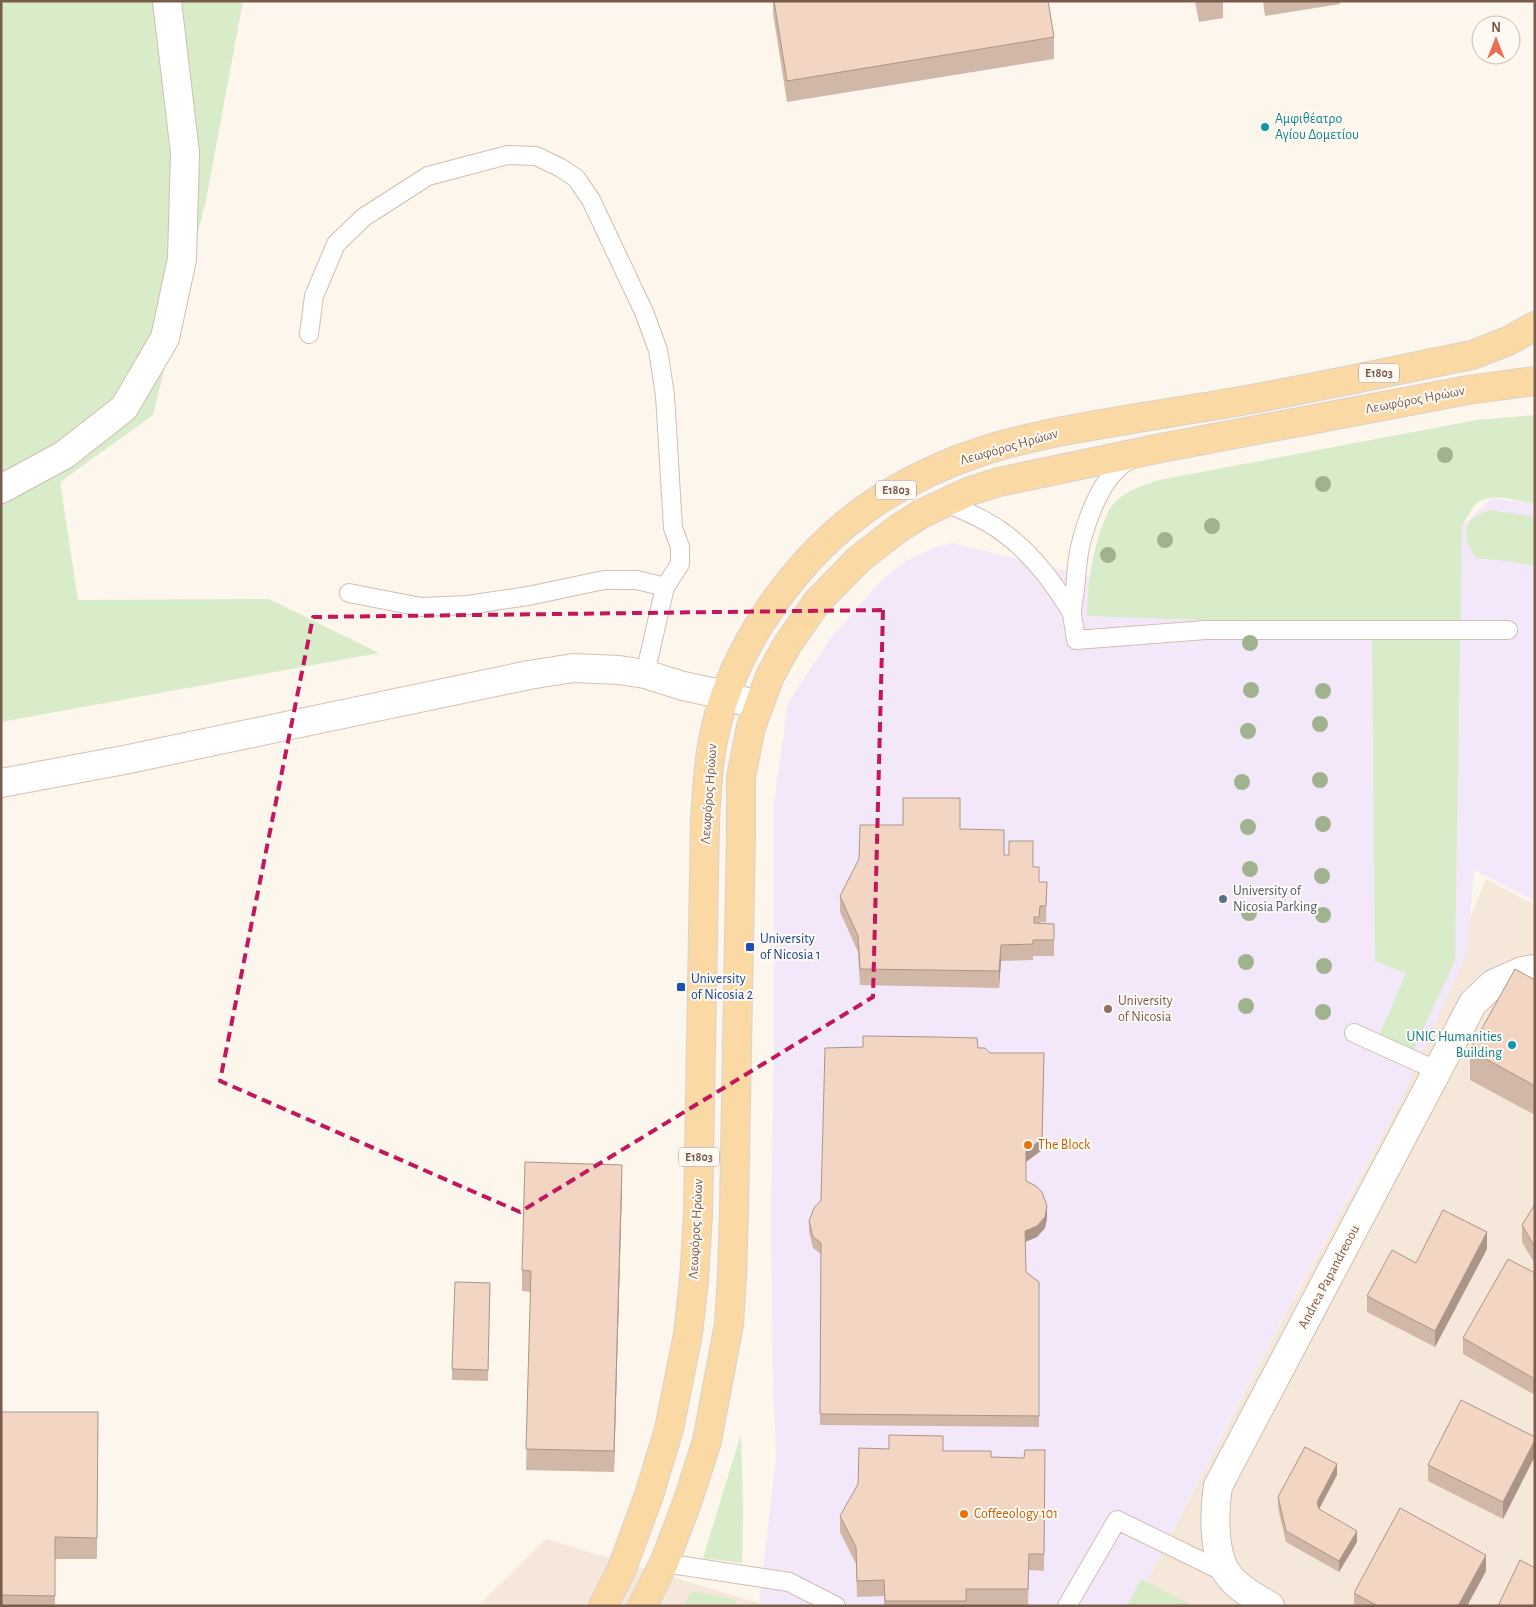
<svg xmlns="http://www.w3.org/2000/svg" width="1536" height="1607" viewBox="0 0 1536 1607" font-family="'Alegreya Sans',sans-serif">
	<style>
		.residential { fill: #f5e8da }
		.education { fill: #f3e8fa }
		.green { fill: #d8ecc9 }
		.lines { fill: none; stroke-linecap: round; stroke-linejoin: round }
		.lane-casing { stroke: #d1beb0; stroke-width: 20 }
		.street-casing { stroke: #d1beb0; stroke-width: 30 }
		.secondary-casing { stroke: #d6c0b0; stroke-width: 30 }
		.primary-casing { stroke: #dad1cd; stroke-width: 30 }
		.lane { stroke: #fff; stroke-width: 18 }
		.street { stroke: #fff; stroke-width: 28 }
		.secondary { stroke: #fff; stroke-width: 28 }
		.primary { stroke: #fbd9a5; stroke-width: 28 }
		.tree { fill: #a0b28e }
		.wall { fill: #d1b7a8 }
		.shaded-wall { fill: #aa9588 }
		.building { fill: #f3d5c3; stroke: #aa9588 }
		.marked { fill: none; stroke: #c2185b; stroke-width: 4; stroke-dasharray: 10 6; stroke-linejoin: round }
		.culture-dot { fill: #0f9aa8; stroke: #fffaf3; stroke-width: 2 }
		.service-dot { fill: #5c6f8a; stroke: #fffaf3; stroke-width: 2 }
		.transit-dot { fill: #1a4fb4; stroke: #fffaf3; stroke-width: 2 }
		.education-dot { fill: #8d6e63; stroke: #fffaf3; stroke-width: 2 }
		.food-dot { fill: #e8710a; stroke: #fffaf3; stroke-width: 2 }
		.labels { text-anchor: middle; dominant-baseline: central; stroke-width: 4; stroke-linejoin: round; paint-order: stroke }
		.shield { fill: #fffaf3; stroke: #a28b7f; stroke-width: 1 }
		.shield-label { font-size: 12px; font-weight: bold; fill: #7a5c4d }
		.culture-label { font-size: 14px; fill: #0d838f; stroke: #fffaf3; text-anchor: start }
		.street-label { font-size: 14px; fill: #7a5c4d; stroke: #fffaf3 }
		.service-label { font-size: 14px; fill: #4e5e75; stroke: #fffaf3; text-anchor: start }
		.transit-label { font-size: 14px; fill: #164399; stroke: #fffaf3; text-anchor: start }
		.education-label { font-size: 14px; fill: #785e54; stroke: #fffaf3; text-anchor: start }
		.food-label { font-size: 14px; fill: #c56008; stroke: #fffaf3; text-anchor: start }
	</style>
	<rect width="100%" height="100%" fill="#fdf6ec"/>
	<path class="residential" d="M1486,879L1535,905V1606H1134L1284,1317L1375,1150Z
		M546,1539L759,1603L770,1606H478Z"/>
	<path class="education" d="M1492,498L1535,504V901L1474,870L1467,954L1394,1114L1279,1325L1134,1606H770L759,1603L776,1459L773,1378L771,1216L774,1064V803L788,703L831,638L881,581L906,561L936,547L952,543L1089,576L1462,526Z"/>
	<path class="green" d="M1,1H243L206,200L153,415L60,482L78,600L269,599L379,653L1,722Z
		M1535,415V504C1517,501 1487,490 1474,506C1470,512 1466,520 1462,526L1455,961L1412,1053L1378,1039L1406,973L1375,961L1372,641L1368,633L1351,625L1087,616C1088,585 1091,558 1101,529C1105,520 1107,510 1115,502C1126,491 1143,485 1159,480L1477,420Z
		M1491,510L1535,517V566L1515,562L1476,558C1461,535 1461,518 1491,510Z
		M741,1434L743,1512L742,1563L703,1558Z
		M1141,1579L1193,1606H1127Z
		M692,1591L736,1600L735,1606H683Z"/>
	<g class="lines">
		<defs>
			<path id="lane" d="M309,334L314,296L336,244L364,217L428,176L508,155L536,156L561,168L576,178L591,200L644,312L658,350L665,395L673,528L680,547V564L665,587L645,674
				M1135,458C1104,468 1087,518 1080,547C1077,561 1076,576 1075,590C1074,597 1072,605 1072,613C1073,622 1075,631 1076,640L1206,630H1508
				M946,503C965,511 984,519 1001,531C1031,552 1054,583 1072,613
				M349,593L421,607L468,605L528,596L604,580H637L665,587
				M1354,1033L1438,1071
				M664,1563L789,1582L836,1606
				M1067,1606L1117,1520L1226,1573"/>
			<path id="street" d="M1,489L64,455L124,408L165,338L182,259L185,153L167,1
				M1270,1606C1255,1597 1237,1588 1227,1573C1213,1553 1214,1510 1218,1486L1473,1003L1493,984L1522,971L1535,969"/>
			<path id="secondary" d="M1,783L124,760L529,675L573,668L619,670L645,674L683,686L725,695L758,706"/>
			<path id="primary" d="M603,1606L621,1571L649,1495L669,1429L688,1334L694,1280L698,1214L705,821C707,791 708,761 715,731C734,643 800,553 874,503C906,482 941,465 977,453C1008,442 1042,435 1074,429C1122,420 1169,413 1217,405C1302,391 1387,372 1472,355L1508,341L1535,326
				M642,1606L664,1563L687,1503L707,1441L729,1324L732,1277L734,1209L741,834V777L751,727L770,676L787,645L817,602L859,559L899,528L921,514L970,491L999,482L1161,448L1468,390L1535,381"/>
		</defs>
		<use href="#lane" class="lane-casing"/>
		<use href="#street" class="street-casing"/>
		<use href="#secondary" class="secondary-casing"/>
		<use href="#primary" class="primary-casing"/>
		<use href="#lane" class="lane"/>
		<use href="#street" class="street"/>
		<use href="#secondary" class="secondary"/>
		<use href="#primary" class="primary"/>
	</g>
	<g class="tree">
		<circle cx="1445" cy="455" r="8"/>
		<circle cx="1323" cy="484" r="8"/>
		<circle cx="1212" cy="526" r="8"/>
		<circle cx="1165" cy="540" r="8"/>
		<circle cx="1108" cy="555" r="8"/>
		<circle cx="1250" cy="643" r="8"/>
		<circle cx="1251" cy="690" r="8"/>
		<circle cx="1323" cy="691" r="8"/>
		<circle cx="1320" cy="724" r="8"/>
		<circle cx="1248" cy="731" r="8"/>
		<circle cx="1320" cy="780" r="8"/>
		<circle cx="1242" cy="782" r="8"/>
		<circle cx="1323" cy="824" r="8"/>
		<circle cx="1248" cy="827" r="8"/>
		<circle cx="1250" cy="869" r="8"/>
		<circle cx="1322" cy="876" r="8"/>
		<circle cx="1249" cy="913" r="8"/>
		<circle cx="1323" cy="915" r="8"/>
		<circle cx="1246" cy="962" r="8"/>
		<circle cx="1324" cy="966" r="8"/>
		<circle cx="1246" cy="1006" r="8"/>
		<circle cx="1323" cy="1012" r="8"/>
	</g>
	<path class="wall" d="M773,1H1048L1054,37V59L787,102L773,13Z
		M1195,1H1223V18L1199,22Z
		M1263,1H1340V4L1265,16Z
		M960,829L1004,855L1033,867L1039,882H1047L1046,922H1040V923L1054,924V956H1033V960L1001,961L999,988L860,985L858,952L840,912V896Z
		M1535,980V1115L1470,1080V1050Z
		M978,1048L1042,1150L1026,1162V1181L1047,1218L1045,1228L1037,1237L1025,1242L1026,1272L1039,1282V1427L820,1425L821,1254L813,1248L809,1232V1221Z
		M622,1186L614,1472L526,1470L531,1292L522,1291V1270Z
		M1535,1204V1264L1522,1242V1225Z
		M1487,1249L1435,1347L1367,1312V1296L1416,1263Z
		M1535,1273V1395L1463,1354V1338Z
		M490,1283L488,1381L452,1380V1369Z
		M1,1412H98L97,1559H55V1606H1Z
		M1535,1437V1456L1503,1519L1428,1481V1465Z
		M1045,1450L1044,1571L1029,1570L1028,1606H884V1596L857,1597L856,1564L840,1532V1516L943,1451L991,1457L1024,1458Z
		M1337,1475L1319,1509L1357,1542L1339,1572L1286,1542L1278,1508V1497Z
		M1486,1571L1467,1606H1354V1593Z"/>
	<path class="shaded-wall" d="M1001,945V961L999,988V971Z
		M1044,1053L1042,1150L1026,1162V1151Z
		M622,1165V1186L614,1472V1451Z
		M1047,1206V1218L1045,1228L1037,1237L1025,1242V1231Z
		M1487,1232V1249L1435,1347V1331Z
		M1535,1440V1456L1503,1519V1502Z
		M1337,1464V1475L1317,1513V1502Z
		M1357,1531V1542L1339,1572V1561Z
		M1486,1555V1571L1467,1606H1458Z"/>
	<path class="building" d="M774,1H1048L1054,37L787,81Z
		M903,798H960V829L1004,830V855H1009V841H1033V867H1039V882H1047L1046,906H1040L1039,917H1034V923L1054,924V940H1033V944L1001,945L999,971L860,969L858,936L840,896L859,859L860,825H903Z
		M1515,969L1535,980V1086L1470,1050Z
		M863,1036L936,1037L977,1038L978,1048H985L990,1053H1044L1042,1139L1026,1151V1181L1036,1186L1042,1192L1047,1206L1045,1217L1037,1226L1025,1231L1026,1272L1039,1282V1416L820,1414L821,1243L813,1237L809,1221L814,1208L821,1200L825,1048L863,1047Z
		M525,1162L622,1165L614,1451L526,1449L531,1271L522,1270Z
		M1535,1204V1247L1522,1225Z
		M1443,1210L1487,1232L1435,1331L1367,1296L1392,1250L1416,1263Z
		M1508,1259L1535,1273V1379L1463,1338Z
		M455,1282L490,1283L488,1370L452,1369Z
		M1461,1400L1535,1437V1440L1503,1502L1428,1465Z
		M1,1412H98L97,1538L55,1537V1596L1,1595Z
		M889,1435L943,1436V1451H991V1457L1024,1458L1025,1450H1045L1044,1554H1029L1028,1589H966V1601H885L884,1580L857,1581L856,1547L840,1516L858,1484L859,1448L889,1449Z
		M1305,1447L1337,1464L1317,1502L1319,1509L1357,1531L1339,1561L1286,1531L1278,1497Z
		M1400,1508L1486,1555L1458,1606H1378L1354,1593Z
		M1520,1560L1535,1568V1606H1498Z"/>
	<path class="marked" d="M883,610L873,997L520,1212L220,1081L313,617Z"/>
	<g class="culture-dot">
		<circle cx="1265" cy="127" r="5"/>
		<circle cx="1512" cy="1045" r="5"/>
	</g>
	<circle class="service-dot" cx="1223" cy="899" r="5"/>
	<g class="transit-dot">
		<rect x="745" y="942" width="10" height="10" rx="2.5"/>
		<rect x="676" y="982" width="10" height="10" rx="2.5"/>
	</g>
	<circle class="education-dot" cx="1108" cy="1009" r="5"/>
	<g class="food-dot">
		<circle cx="1028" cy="1145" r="5"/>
		<circle cx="964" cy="1514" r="5"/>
	</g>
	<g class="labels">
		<g class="shield">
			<rect x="1359" y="363.5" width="40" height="19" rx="4"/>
			<rect x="876" y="480.5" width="40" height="19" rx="4"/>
			<rect x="679" y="1147.5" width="40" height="19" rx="4"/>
		</g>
		<g class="shield-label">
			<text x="1379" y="373">E1803</text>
			<text x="896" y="490">E1803</text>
			<text x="699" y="1157">E1803</text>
		</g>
		<g class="culture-label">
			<text x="1275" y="119">Αμφιθέατρο<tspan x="1275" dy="16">Αγίου Δομετίου</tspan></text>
			<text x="1502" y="1037" text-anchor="end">UNIC Humanities<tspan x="1502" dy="16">Building</tspan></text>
		</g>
		<g class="street-label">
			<text transform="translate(1415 400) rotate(-11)">Λεωφόρος Ηρώων</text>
			<text transform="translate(1009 447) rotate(-16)">Λεωφόρος Ηρώων</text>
			<text transform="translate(709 794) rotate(-86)">Λεωφόρος Ηρώων</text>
			<text transform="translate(696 1229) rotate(-87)">Λεωφόρος Ηρώων</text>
			<text transform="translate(1329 1277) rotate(-62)">Andrea Papandreoou</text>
		</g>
		<g class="service-label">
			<text x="1233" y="891">University of<tspan x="1233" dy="16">Nicosia Parking</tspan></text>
		</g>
		<g class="transit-label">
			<text x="760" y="939">University<tspan x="760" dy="16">of Nicosia 1</tspan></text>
			<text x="691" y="979">University<tspan x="691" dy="16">of Nicosia 2</tspan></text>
		</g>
		<g class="education-label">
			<text x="1118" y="1001">University<tspan x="1118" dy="16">of Nicosia</tspan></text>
		</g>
		<g class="food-label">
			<text x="1038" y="1145">The Block</text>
			<text x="974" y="1514">Coffeeology 101</text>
		</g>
	</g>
	<rect width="1536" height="1607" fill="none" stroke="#7a5c4d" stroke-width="5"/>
	<g transform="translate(1496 40)"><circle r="24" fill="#fffaf3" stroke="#cabbb1"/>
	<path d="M0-4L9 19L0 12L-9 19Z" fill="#e76f51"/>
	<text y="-8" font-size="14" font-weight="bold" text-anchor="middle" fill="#7a5c4d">N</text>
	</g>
</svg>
